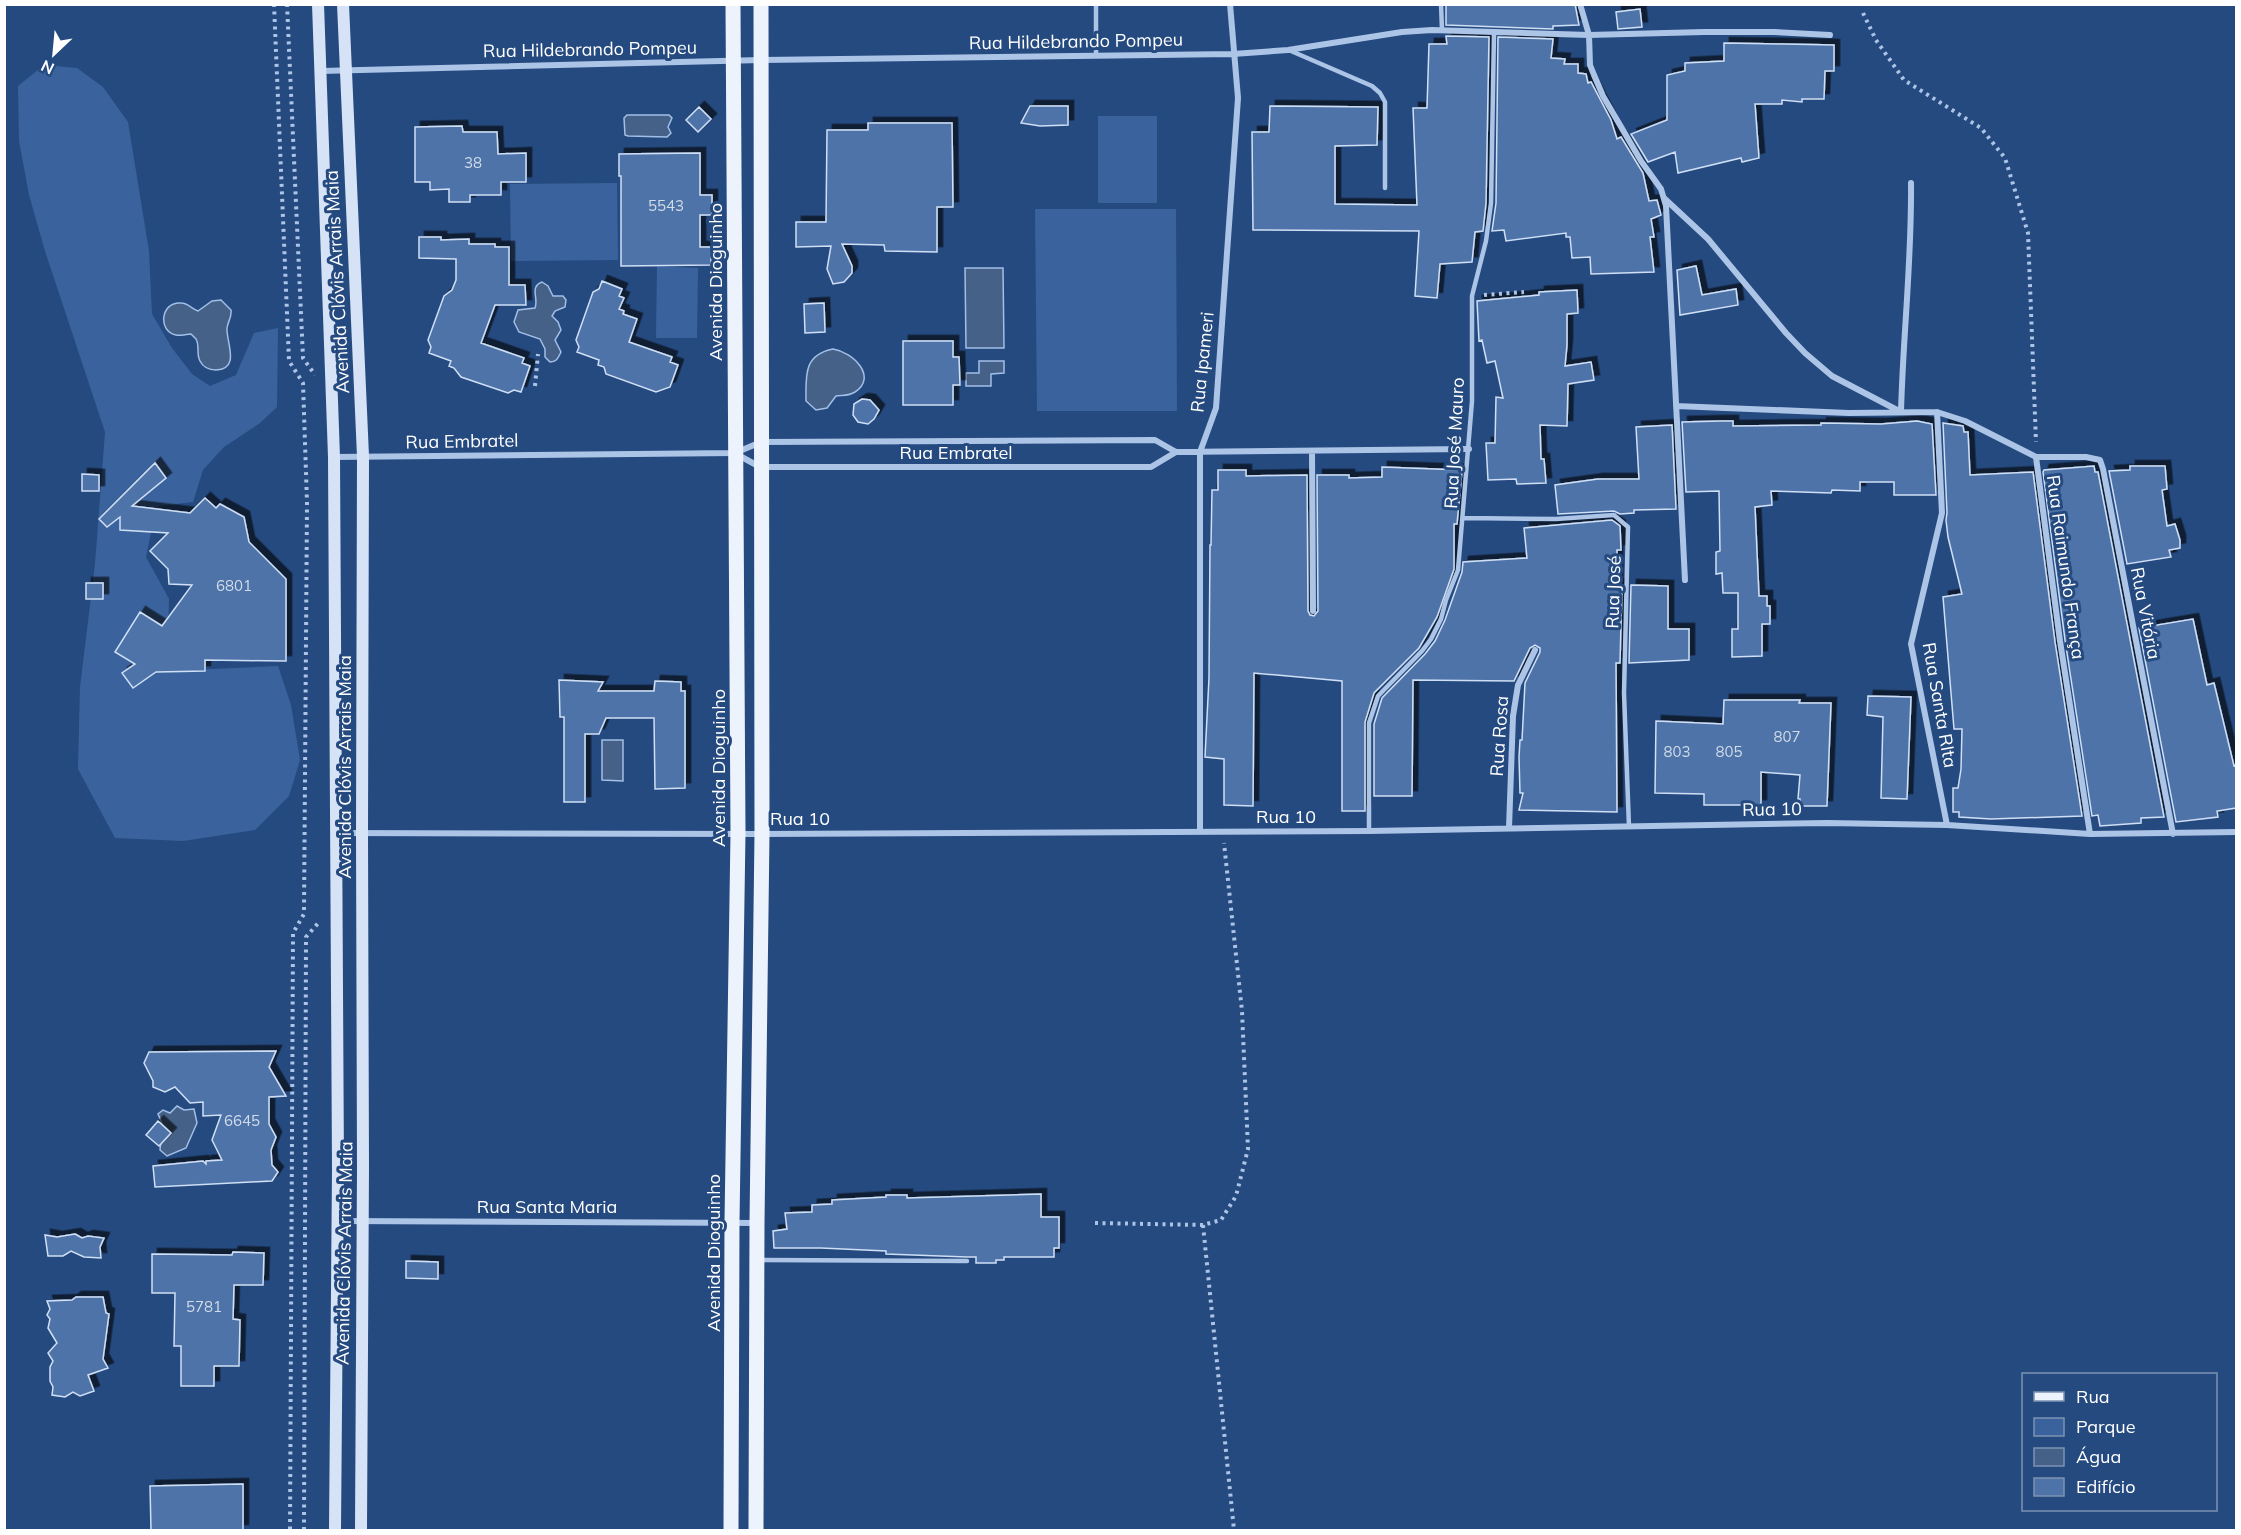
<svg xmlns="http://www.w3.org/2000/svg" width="2241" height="1535" viewBox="0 0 2241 1535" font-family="Mulish,sans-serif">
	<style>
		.green { fill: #3a639d }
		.water { fill: #466188; stroke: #a1bfe7; stroke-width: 1.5 }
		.building { fill: #4e73a8; stroke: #cfdff5; stroke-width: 1.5; filter: url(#shadow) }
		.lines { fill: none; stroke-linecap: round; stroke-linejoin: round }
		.path { stroke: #acc4e6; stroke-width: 4; stroke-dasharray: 3 4.5; stroke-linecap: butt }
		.lane { stroke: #acc4e6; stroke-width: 4.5 }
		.street { stroke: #acc4e6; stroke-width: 6 }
		.secondary { stroke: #d6e2f5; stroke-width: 12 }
		.primary { stroke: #edf3fd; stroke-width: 15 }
		.labels { text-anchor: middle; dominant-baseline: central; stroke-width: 6; stroke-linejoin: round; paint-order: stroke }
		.number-label { font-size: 15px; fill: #d3dce9 }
		.street-label { font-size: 18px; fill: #fff; stroke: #254a80 }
	</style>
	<defs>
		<filter id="shadow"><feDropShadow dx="5.5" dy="-5.5" stdDeviation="0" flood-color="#0009"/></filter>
	</defs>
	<rect width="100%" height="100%" fill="#254a80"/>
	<path class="green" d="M44,65L77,68L103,87L128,122L149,251L152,314L172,348L192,374L210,386L236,375L254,333L278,328L277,407L260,423L224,447L203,470L193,502L159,506L154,517L146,557L169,599L167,671L278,666L291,705L300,760L289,796L255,830L183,841L115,838L78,769L80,687L95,564L105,432L45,251L29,195L19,141L18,86Z
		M1098,116H1157V203H1098Z
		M617,183L618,260L511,261L510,184Z
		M1035,209H1176L1177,411H1037Z
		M657,266L698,268L697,338H656Z"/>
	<path class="water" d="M627,115H669L672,118L668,127L671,133L667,137L628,136L625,135L624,118Z
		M965,268H1003L1004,348H966Z
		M542,282L548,286L553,296H563L566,300L565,307L555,311L552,316L558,322L561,330L555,340L561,352C558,358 557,362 550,362L545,357V349L540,339L519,332L514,322L518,310L535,308C539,298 529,287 542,282Z
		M221,300L231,310C232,317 228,321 227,328C226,342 241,369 216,370C209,370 203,367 200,361C196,354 200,346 196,339L191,334C186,334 181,336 176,335C157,331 161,301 181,303C188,303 192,309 198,311L212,301Z
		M833,349C853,352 878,377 855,392C849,396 843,395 836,396L827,408L816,410L806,401C806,376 803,355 833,349Z
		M979,361H1004V373L991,374V386H966V373H979Z
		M602,740H623V781L602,780Z
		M177,1106L184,1110L194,1109L197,1123L186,1148L167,1156L160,1150C161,1136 165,1126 158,1114L163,1110L170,1113Z"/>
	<path class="building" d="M1446,4H1575L1579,25L1553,26V29L1446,25Z
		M1640,9L1642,27L1618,29L1616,12Z
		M1446,36L1489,37L1486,203L1483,231L1475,232L1472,262L1440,264L1437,298L1415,296L1419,231L1253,230L1252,132H1269L1270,106L1378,107L1377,145L1335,146V204L1417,205L1413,108H1427L1429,44H1447Z
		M1498,37L1553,39L1551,58L1565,59L1564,64H1578V73L1586,74L1588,83L1591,82L1611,120L1617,139L1621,137L1643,173L1649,201L1657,200L1661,215L1651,219L1654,237H1650L1654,272L1591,274L1590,257L1572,258L1570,237H1566V233L1506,241L1504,230L1492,231L1496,203Z
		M1724,43L1834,45V71H1825L1824,99H1802V102L1782,100V104H1755L1759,158L1742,162L1741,158L1678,173L1675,152L1648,162L1631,134L1667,120V75L1685,71V63L1724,61Z
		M1030,106H1068V125L1040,126L1021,123Z
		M699,107L711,119L698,132L686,120Z
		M868,123H952L953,207H937V252L885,251L884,245L842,244L852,266V273L844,282L833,284L827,269L831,246L796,247V222H826L827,130H868Z
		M462,126L463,132H497L498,154L526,153V182H501V195H470V202H449V189L430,190V182H415V127Z
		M700,153V195H712V215H700V247H711V265L621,266V176H619V154Z
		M419,237H441V240L469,239V244H495V247H509V285H525L526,305H495L481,343L524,358L522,363L530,366L521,392L514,390L508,393L461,377L454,368L449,366L451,361L429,353L431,347L428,340L444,296L452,290L456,280V259L419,258Z
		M1696,266L1702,295L1736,289L1738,305L1680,315L1677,270Z
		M602,281L622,289L619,296L624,298L619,309L624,311L623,314L637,319L629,342L672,357L670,362L678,365L670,387L656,392L606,374L604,367L598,365L599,360L577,352L579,347L576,340L593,292L599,289Z
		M1577,290L1578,313L1567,314V345L1565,366L1591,362L1594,380L1568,384L1567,426L1540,425L1541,459H1544L1546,483L1517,484L1516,479L1488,480L1486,443H1495L1496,397L1503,398L1495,361L1487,363L1482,340L1479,341L1477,301L1539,295V292Z
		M824,303L825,332L805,333L804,304Z
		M903,341H953V357H959L960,385H953V405H903Z
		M862,399L870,400L879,410L874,419L868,424L858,422L853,415L854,404Z
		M1721,421H1733V426L1821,425V423L1881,424L1917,421L1932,424L1936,495H1894V482H1860V491L1832,490L1831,493L1771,491L1772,505L1755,507L1759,596H1767V606H1770V624H1762V656L1732,657V629H1738V593H1723L1722,573L1716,574V552L1720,551L1719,491L1686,492L1682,422Z
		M1943,423L1963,426L1964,432H1968L1970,475L2033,472L2055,642L2082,816L1991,819L1959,817V812H1953V788H1958L1961,769L1962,729H1954L1943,597L1962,594L1948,537L1946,520L1947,513Z
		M1672,425L1676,509L1634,510V513L1620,514L1614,511L1558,514L1555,485L1598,479H1639L1636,427Z
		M155,463L166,478L132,506L190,513L205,498L216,508L220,504L244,517L249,542L286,579V661L205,660V671L156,672L133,688L122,673L135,664L115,652L140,612L162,626L192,585L169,584L168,569L150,551L168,533L120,530V517L107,527L99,519Z
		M2094,466L2095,472H2098L2164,817L2141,818V823L2100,826L2098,815L2092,816L2065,640L2043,472L2044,470Z
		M2130,466H2165L2167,489L2162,490L2167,526L2175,524L2180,540V548L2169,550L2171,557L2127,564L2109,471L2130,470Z
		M1382,467L1462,470L1457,524H1454V569L1437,617L1419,648L1374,693L1365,722V811H1342V681L1254,673L1253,806L1224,805V759L1205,757L1209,678L1210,545H1211L1212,490H1218V470H1246V476L1307,475L1308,611L1310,615L1314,616L1318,611L1317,475H1349V478L1382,477Z
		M82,474L99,475V491H82Z
		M1612,520L1620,526L1621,550H1617V584L1622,585L1620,663H1616L1617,812L1519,810L1523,793H1520L1519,757L1520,740H1522L1525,683L1540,652V648L1535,645L1530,648L1514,681L1413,680L1412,796H1374V724L1382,698L1425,654L1435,641L1445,620L1462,572L1463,562L1527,558L1524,528Z
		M86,583H103V599H86Z
		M1631,585L1668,586V629H1689V660L1629,663Z
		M2193,619L2207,685L2214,683L2234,766L2236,765V808L2217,811L2218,817L2176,822L2139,628Z
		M559,680L603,682L598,691H654L655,681L681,682V691H685V788L655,789L654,718H606L599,734H585V802H564V717H560Z
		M1868,696L1911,697L1907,799L1881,798L1883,717L1867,715Z
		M1724,700H1800L1799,703H1831L1827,806H1800V799H1798L1800,775L1761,772V805H1704V794L1655,793L1656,721L1723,724Z
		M276,1051L269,1067L286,1096L269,1097V1124L276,1137L271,1150L272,1165L278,1172L272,1181L155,1187L153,1166L203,1161L206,1164V1161L222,1160L212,1140L221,1115L203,1116V1102L190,1103L175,1087L165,1092L153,1087V1081L144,1063L149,1052Z
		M158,1121L171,1133L159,1146L146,1135Z
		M1041,1194V1217H1059V1248H1054V1257H1004V1260H996V1263H976V1257H967L886,1254V1251L821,1248H774L773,1231L787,1229L785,1213L812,1212V1205L832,1204V1200L886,1197V1195H907V1198Z
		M75,1234L82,1238L88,1236L104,1238L100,1247L101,1258L84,1257L71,1251L63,1256H48L45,1235L57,1237Z
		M233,1252L264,1253L263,1285H234L233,1319L240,1320L239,1366H214V1386H181V1346H174L175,1293H152V1254L232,1255Z
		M406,1261L438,1262V1279L406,1278Z
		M76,1297H103L106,1313L109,1314L103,1359L108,1368L88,1375L94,1391L80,1396L73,1392L65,1397L52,1395L53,1387L50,1381V1367L53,1361L48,1353L57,1343L48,1328L50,1319L47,1315L50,1309L47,1301L72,1300Z
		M243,1484V1530H151L150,1486Z"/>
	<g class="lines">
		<path class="path" d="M274,4L289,361L303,383L307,503L304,914L293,933L290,1530
			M287,4L303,358L315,375
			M1863,13L1876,40L1904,80L1981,128L2005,158L2028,233L2036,442
			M1484,295L1524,292
			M535,386L538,354
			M1095,1223L1203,1225L1221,1220L1236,1196L1248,1149L1242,1011L1224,843
			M1203,1225L1234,1530
			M304,1530L306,937L320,921"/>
		<path class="lane" d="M1096,4V56
			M1441,4L1442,30
			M1291,51L1372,86L1380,93L1385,102V188
			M1464,518L1556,519L1614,515L1628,527L1624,693L1629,827
			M1369,831V723L1378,696L1422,651L1431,639L1441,619L1446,600L1458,570L1472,401V296L1486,241L1491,203L1494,32
			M760,1260L967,1261"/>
		<path class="street" d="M1580,4L1589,35L1590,65L1594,75L1603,96L1641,161L1661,189L1666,206L1685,580
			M321,71L761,60L1233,54L1288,50L1402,32L1432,30L1589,35L1704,32H1774L1830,35
			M1665,199L1708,239L1786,333L1805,353L1832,376L1901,412C1903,335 1912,259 1911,183
			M1676,406L1849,413L1937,412L1965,421L2036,457H2086L2100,460L2103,469L2173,834
			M1937,412L1942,513L1911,644L1947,825
			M1312,452L1313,611
			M738,455L760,467H1151L1176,452
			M334,457L735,453L761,442L1155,440L1176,452L1469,449
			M2036,457L2060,641L2090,834
			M1509,828L1513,716L1518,685L1535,650
			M1200,831V452L1216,408L1238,98L1230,4
			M336,833L762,834L1369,831L1827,823L1947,825L2090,834L2236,832
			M338,1221L757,1223"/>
		<path class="secondary" d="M318,4L334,457L338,1168L335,1530
			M343,4L363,456L362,833L363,1168L361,1530"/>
		<path class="primary" d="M731,1530L732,1222L738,833L733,4
			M756,1530L757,1223L762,834L761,4"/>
	</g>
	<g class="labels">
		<g class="number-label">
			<text x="473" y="162">38</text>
			<text x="666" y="205">5543</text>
			<text x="234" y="585">6801</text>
			<text x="1787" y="736">807</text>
			<text x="1677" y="751">803</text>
			<text x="1729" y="751">805</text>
			<text x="242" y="1120">6645</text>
			<text x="204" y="1306">5781</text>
		</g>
		<g class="street-label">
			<text transform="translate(1076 41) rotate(-1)">Rua Hildebrando Pompeu</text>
			<text transform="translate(590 49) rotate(-1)">Rua Hildebrando Pompeu</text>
			<text transform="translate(337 282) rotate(-93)">Avenida Clóvis Arrais Maia</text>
			<text transform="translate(715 282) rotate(-90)">Avenida Dioguinho</text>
			<text transform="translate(1202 362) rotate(-84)">Rua Ipameri</text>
			<text transform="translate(462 441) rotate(-1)">Rua Embratel</text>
			<text transform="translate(1454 443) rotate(-87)">Rua José Mauro</text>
			<text x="956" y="452">Rua Embratel</text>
			<text transform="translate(2066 567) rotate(82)">Rua Raimundo França</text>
			<text transform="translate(1613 592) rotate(-88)">Rua José</text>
			<text transform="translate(2146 613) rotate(79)">Rua Vitória</text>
			<text transform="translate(1940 705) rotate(80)">Rua Santa RIta</text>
			<text transform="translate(1499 736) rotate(-86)">Rua Rosa</text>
			<text transform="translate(344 767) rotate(-90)">Avenida Clóvis Arrais Maia</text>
			<text transform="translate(718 768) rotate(-90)">Avenida Dioguinho</text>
			<text transform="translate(1772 809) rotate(-1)">Rua 10</text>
			<text x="1286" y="816">Rua 10</text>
			<text x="800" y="818">Rua 10</text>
			<text x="547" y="1206">Rua Santa Maria</text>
			<text transform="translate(344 1253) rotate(-89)">Avenida Clóvis Arrais Maia</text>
			<text transform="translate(713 1253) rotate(-90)">Avenida Dioguinho</text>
		</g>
	</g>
	<rect width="2241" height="1535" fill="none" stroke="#ffffff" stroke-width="12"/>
	<rect x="2022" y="1373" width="195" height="138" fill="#254a80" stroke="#7c92b3" stroke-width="1.5"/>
	<rect x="2034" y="1392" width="30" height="9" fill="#edf3fd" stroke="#7c92b3" stroke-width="1.5"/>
	<text x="2076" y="1403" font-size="18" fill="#ffffff">Rua</text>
	<rect x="2034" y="1418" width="30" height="18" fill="#3a639d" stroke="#7c92b3" stroke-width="1.5"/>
	<text x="2076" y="1433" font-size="18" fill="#ffffff">Parque</text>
	<rect x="2034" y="1448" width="30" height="18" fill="#466188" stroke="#7c92b3" stroke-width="1.5"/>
	<text x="2076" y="1463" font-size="18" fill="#ffffff">Água</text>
	<rect x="2034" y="1478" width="30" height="18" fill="#4e73a8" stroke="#7c92b3" stroke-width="1.5"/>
	<text x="2076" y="1493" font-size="18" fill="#ffffff">Edifício</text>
	<g transform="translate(54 54) rotate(206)" stroke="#254a80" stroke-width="4.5" paint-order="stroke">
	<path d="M0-4.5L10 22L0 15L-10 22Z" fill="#ffffff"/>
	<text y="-9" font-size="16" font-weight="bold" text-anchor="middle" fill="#ffffff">N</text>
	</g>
</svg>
